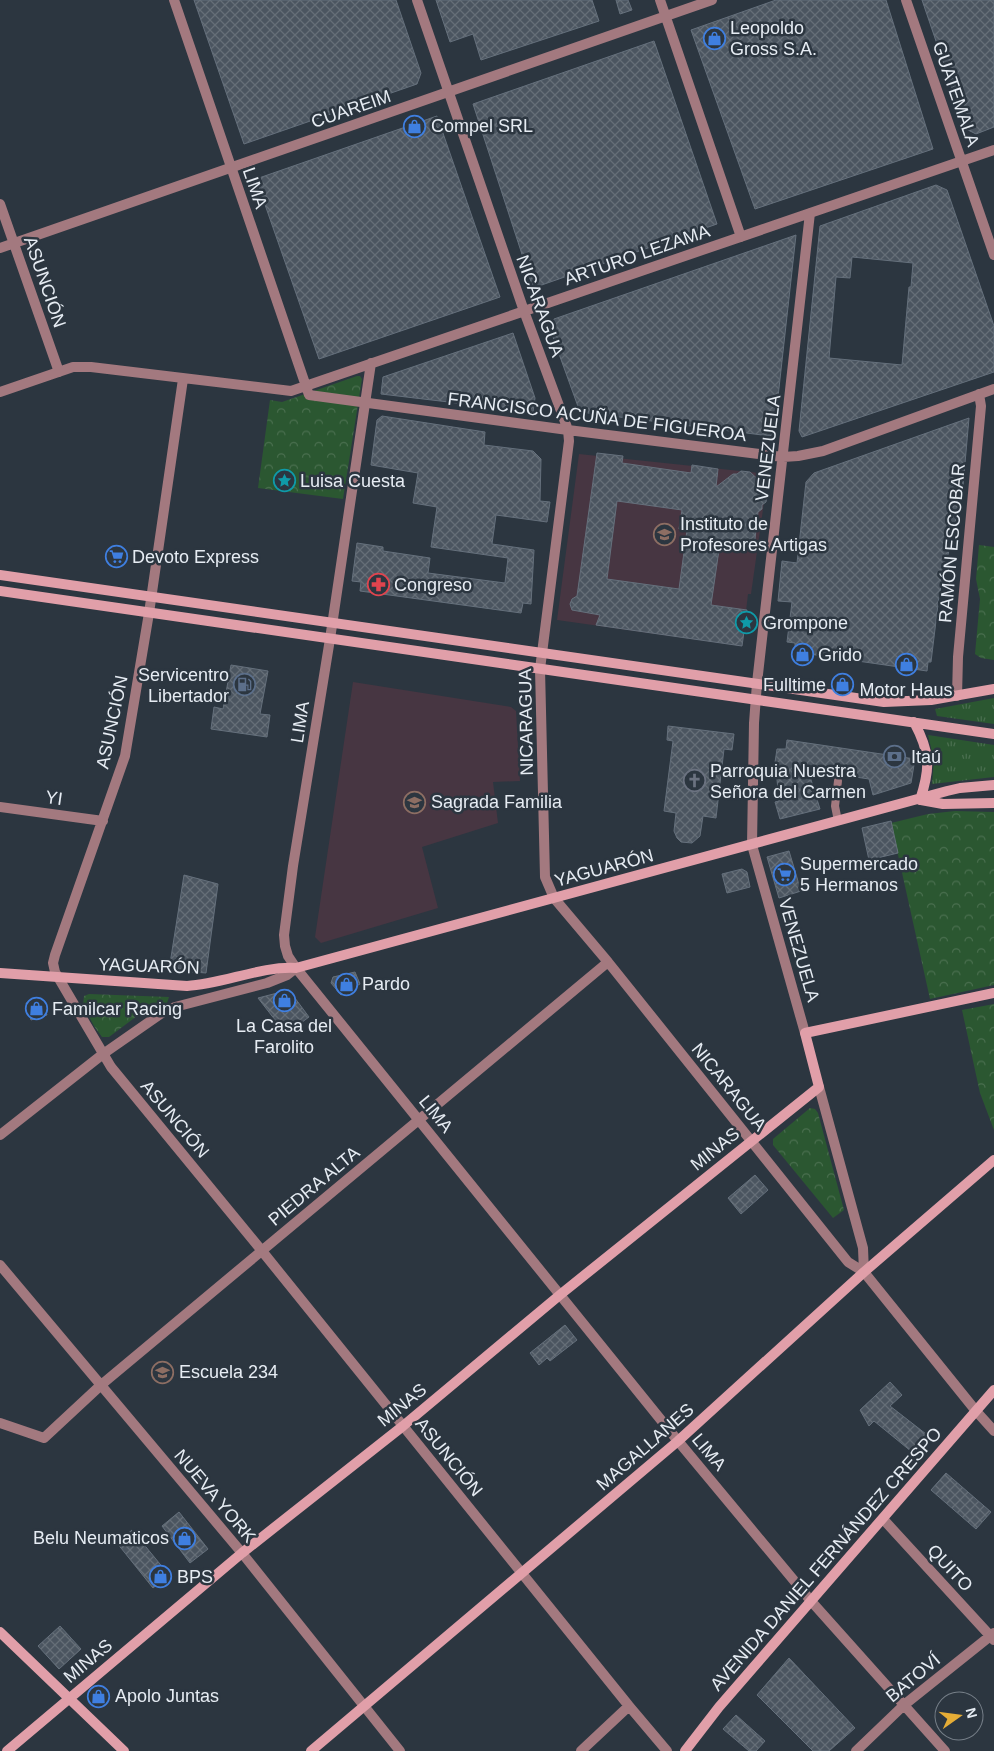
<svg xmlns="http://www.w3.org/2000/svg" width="994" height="1751" viewBox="0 0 994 1751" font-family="Helvetica,sans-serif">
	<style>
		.education { fill: #473642 }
		.grass { fill: url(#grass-tufts) }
		.park { fill: url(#park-crowns) }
		.building { fill: url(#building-cross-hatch); stroke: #65707c; fill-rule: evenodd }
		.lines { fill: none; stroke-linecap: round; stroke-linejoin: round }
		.lane { stroke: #a3797f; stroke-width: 8 }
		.street { stroke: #a3797f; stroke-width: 10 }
		.secondary { stroke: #e19fa9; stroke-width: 10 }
		.labels { text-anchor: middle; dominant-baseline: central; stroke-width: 5; stroke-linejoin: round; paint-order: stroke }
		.poi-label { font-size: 18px; fill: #e6ecf3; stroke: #2c3640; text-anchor: start }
		.street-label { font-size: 18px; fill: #e6ecf3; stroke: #2c3640 }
	</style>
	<defs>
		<pattern id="grass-tufts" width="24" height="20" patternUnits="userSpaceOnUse" patternTransform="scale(1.25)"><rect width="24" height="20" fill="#2b5731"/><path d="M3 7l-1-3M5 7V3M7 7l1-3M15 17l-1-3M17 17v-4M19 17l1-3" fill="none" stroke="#4a6f4f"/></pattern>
		<pattern id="park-crowns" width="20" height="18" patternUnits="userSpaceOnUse" patternTransform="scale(1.25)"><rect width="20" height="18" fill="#2b5731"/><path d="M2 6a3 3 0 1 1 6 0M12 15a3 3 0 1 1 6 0" fill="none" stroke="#4a6f4f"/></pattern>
		<pattern id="building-cross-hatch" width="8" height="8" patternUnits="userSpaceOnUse" patternTransform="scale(1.25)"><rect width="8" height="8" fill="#4b5560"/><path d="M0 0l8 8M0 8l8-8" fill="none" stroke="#656e77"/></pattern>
	</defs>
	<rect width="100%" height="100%" fill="#2c3640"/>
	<path class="education" d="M579,454L768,474L751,594H748L742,646L557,620Z
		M353,682L511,707L516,711L520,781L493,782L498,823L422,847L438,908L321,943L315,937Z"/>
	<path class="grass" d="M994,698V724L937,716L935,709Z
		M928,735L994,745V777L932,784L934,760Z"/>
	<path class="park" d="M357,376H360L362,379L343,499L258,488L270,400L282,402Z
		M979,545L994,547V660L981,658L975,654L980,599L976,579Z
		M955,811L994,812V985L930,999L891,823L928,814Z
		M89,994L169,997L167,1003L141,1013L109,1037H102L94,1026L83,1005L84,996Z
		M994,1004V1130L980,1093L962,1010Z
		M810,1108L815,1109L818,1113L844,1210L833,1218L773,1145V1139Z"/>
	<path class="building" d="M194,0H396L421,73L417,84L244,144Z
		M436,0H592L599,21L481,60L473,34L450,42Z
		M616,0H628L632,10L620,14Z
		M776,0H886L933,149L755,209L691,30Z
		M922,0H994V127L976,134L966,129Z
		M654,41L717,224L533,288L473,104Z
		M437,116L500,297L319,359L256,179Z
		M936,185L947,190L994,326V372L802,437L799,431L820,226ZM852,257L913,263L911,287H909L902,365L829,358L836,277L850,278Z
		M796,235L774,433L770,436L580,412L550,329L554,319Z
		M513,333L535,398L533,412L381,394L383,377Z
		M382,416L485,432L484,445L533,451L541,459L540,501L550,502L547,522L496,515L492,544L534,550L531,604L523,603L521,613L360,591L361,582L352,581L357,543L383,547V551L430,558L428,573L505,583L508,558L431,547L437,507L413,503L418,473L371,465L377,420Z
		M969,418L963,486L939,596L931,662H928L927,671L795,652V643L787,642L792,602L778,601L782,561L797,563L806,482L814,473Z
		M597,453L623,456L622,463L691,473L692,465L718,469L716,487L733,474H737L741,471L750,472L763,484L762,488L767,494L766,502L762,505V509L758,512L754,548L720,543L711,605L747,610L742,646L596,625L600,615L572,610L570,604L572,599L577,596ZM617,501L682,510L679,529L687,530L679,589L607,579Z
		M231,665L268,671L260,714L270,715L267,737L211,729L214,707L223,709Z
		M668,726L734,734L732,750L724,749L716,818L703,816L700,836L692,843L681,842L677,838L674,831L676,813L664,811L673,741L667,740Z
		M787,740L915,759L911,783L873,795L869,779L808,770L820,809L780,819L775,802L779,801L776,769H774L777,749H786Z
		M891,821L898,853L869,860L862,828Z
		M789,851L801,891L779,898L767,857Z
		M742,869L747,872L750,887L727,893L722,874Z
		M184,875L218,884L206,973L169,970Z
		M355,972L360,984L341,995L331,983L333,977Z
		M289,990L309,1017L286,1034L258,998Z
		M26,1003H43L47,1015L31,1020Z
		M755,1175L768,1190L741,1214L728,1198Z
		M565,1325L577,1340L550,1361L547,1358L539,1365L530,1353Z
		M890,1382L902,1395L890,1406L926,1434L912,1452L874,1421L869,1426L860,1410Z
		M946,1473L991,1512L976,1529L931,1490Z
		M179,1512L208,1549L190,1563L162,1526Z
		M132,1530L169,1575L153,1588L117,1543Z
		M60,1626L81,1649L59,1669L38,1646Z
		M789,1658L855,1728L829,1751H813L757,1695Z
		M736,1715L765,1741L756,1751H749L723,1729Z"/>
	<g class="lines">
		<path class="lane" d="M838,781L835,806L838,821"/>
		<path class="street" d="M174,0L309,395L568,430L783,457L798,456L823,451L994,389
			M417,0L524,311L568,430L569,441L540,669L545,877L554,898L608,962L848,1262L864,1272L976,1411L994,1431
			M660,0L741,237
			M906,0L994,255
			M0,204L59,372
			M0,248L712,0
			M371,363L330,639L293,866L284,935L285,946L288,956L296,968L678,1441L811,1601L945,1751
			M183,379L149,613L125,756L55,955L53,963L55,972L111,1067L262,1251L629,1706L667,1751
			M0,392L73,367H91L291,391L994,150
			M957,696L958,657L981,406L979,394
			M0,807L103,821
			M805,1033L752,845L754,723L757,683L810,213
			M819,1087L863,1248L864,1272
			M0,1135L103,1054L162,1013L175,1007L267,983L287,975L296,968
			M0,1265L242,1553L400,1751
			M0,1423L44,1438L101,1385L608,962
			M883,1519L994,1640
			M581,1751L629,1706
			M856,1751L904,1705L994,1633"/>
		<path class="secondary" d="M0,575L884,702L931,700L994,689
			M0,591L994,734
			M914,722C930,752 931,767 920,800
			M921,800L943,804L994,803
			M0,973L187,986C223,984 261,966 296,968L947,791L960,788L994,785
			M0,1632L124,1751
			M7,1751L242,1553L403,1426L561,1294L819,1087L805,1033L994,993
			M311,1751L678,1441L864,1272L994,1160
			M685,1751L719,1707L994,1390"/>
	</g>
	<defs>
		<symbol id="shop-ring" viewBox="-11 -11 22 22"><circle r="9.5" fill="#2c3640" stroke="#3f7fe0" stroke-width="1.5"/><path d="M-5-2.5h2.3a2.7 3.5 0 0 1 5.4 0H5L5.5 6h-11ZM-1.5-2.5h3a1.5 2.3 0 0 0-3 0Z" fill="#3f7fe0"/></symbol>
		<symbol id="sight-ring" viewBox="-11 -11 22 22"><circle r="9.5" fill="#2c3640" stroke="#0f9aa8" stroke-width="1.5"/><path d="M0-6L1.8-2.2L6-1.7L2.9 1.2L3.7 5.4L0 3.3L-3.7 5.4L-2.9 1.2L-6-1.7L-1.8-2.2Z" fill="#0f9aa8"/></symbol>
		<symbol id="university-ring" viewBox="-11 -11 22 22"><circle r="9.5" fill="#2c3640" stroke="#8d6e63" stroke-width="1.5"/><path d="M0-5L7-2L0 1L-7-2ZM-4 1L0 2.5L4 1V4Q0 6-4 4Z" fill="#8d6e63"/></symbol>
		<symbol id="supermarket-ring" viewBox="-11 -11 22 22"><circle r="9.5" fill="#2c3640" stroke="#3f7fe0" stroke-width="1.5"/><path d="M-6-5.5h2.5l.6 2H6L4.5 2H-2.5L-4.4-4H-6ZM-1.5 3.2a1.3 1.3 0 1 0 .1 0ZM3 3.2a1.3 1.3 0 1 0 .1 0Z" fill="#3f7fe0"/></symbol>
		<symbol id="pharmacy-ring" viewBox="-11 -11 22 22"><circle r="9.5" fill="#2c3640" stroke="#e0444e" stroke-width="1.5"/><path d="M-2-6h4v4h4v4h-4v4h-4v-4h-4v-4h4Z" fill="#e0444e"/></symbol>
		<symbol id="fuel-ring" viewBox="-11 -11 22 22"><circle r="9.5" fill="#2c3640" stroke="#5c6f8a" stroke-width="1.5"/><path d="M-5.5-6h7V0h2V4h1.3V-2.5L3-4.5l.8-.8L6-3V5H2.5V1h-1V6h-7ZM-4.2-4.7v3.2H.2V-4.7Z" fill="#5c6f8a"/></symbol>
		<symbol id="bank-ring" viewBox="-11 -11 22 22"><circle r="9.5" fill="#2c3640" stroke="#5c6f8a" stroke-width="1.5"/><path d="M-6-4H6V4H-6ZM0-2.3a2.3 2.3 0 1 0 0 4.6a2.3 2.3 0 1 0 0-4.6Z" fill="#5c6f8a"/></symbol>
		<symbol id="church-ring" viewBox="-11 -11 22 22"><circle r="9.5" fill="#2c3640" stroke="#6b7280" stroke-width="1.5"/><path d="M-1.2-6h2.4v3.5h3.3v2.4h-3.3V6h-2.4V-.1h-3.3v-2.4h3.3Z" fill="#6b7280"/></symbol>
		<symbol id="school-ring" viewBox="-11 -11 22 22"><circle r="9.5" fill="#2c3640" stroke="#8d6e63" stroke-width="1.5"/><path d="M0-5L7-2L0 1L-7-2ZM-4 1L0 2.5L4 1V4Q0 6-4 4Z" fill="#8d6e63"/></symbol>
	</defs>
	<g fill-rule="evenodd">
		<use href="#shop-ring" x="702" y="26" width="25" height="25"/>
		<use href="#shop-ring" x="402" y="114" width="25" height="25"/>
		<use href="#sight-ring" x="272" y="468" width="25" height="25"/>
		<use href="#university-ring" x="652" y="522" width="25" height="25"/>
		<use href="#supermarket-ring" x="104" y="544" width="25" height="25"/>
		<use href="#pharmacy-ring" x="366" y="572" width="25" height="25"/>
		<use href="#sight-ring" x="734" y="610" width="25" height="25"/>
		<use href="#shop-ring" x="790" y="642" width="25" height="25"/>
		<use href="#shop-ring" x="894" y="652" width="25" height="25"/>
		<use href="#fuel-ring" x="232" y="672" width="25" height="25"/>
		<use href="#shop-ring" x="830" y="672" width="25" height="25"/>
		<use href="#bank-ring" x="882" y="744" width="25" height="25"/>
		<use href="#church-ring" x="682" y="768" width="25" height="25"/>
		<use href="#school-ring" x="402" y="790" width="25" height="25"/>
		<use href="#supermarket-ring" x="772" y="862" width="25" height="25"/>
		<use href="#shop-ring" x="334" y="972" width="25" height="25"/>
		<use href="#shop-ring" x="272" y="988" width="25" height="25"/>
		<use href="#shop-ring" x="24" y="996" width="25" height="25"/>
		<use href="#school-ring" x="150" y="1360" width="25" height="25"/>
		<use href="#shop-ring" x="172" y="1526" width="25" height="25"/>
		<use href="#shop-ring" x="148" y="1564" width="25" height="25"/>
		<use href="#shop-ring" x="86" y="1684" width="25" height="25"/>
	</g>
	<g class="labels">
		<g class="poi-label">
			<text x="730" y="28">Leopoldo<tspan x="730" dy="21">Gross S.A.</tspan></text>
			<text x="431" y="126">Compel SRL</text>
			<text x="300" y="481">Luisa Cuesta</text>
			<text x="680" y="524">Instituto de<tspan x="680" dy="21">Profesores Artigas</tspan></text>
			<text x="132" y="557">Devoto Express</text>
			<text x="394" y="585">Congreso</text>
			<text x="763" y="623">Grompone</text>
			<text x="818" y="655">Grido</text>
			<text x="229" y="675" text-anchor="end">Servicentro<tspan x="229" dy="21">Libertador</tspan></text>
			<text x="826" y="685" text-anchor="end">Fulltime</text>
			<text x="906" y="690" text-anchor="middle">Motor Haus</text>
			<text x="911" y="757">Itaú</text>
			<text x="710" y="771">Parroquia Nuestra<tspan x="710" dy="21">Señora del Carmen</tspan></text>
			<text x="431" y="802">Sagrada Familia</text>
			<text x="800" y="864">Supermercado<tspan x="800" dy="21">5 Hermanos</tspan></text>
			<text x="362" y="984">Pardo</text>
			<text x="52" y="1009">Familcar Racing</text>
			<text x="284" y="1026" text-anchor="middle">La Casa del<tspan x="284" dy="21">Farolito</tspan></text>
			<text x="179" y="1372">Escuela 234</text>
			<text x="169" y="1538" text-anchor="end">Belu Neumaticos</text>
			<text x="177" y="1577">BPS</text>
			<text x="115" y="1696">Apolo Juntas</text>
		</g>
		<g class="street-label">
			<text transform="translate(956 94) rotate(71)">GUATEMALA</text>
			<text transform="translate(351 109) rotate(-19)">CUAREIM</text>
			<text transform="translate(255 188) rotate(71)">LIMA</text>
			<text transform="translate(637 255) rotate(-19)">ARTURO LEZAMA</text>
			<text transform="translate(45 282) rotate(71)">ASUNCIÓN</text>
			<text transform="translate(540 306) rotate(70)">NICARAGUA</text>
			<text transform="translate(597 417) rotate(7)">FRANCISCO ACUÑA DE FIGUEROA</text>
			<text transform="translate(768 448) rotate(-83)">VENEZUELA</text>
			<text transform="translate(952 543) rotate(-85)">RAMÓN ESCOBAR</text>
			<text transform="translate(112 722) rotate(-78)">ASUNCIÓN</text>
			<text transform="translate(300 722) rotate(-81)">LIMA</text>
			<text transform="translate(526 722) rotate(-91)">NICARAGUA</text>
			<text transform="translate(54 798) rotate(8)">YI</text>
			<text transform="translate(604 868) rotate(-15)">YAGUARÓN</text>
			<text transform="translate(799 950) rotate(74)">VENEZUELA</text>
			<text transform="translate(149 966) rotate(2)">YAGUARÓN</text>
			<text transform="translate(729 1087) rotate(51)">NICARAGUA</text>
			<text transform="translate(436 1114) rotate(51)">LIMA</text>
			<text transform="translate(175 1119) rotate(50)">ASUNCIÓN</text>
			<text transform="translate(715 1149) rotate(-39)">MINAS</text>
			<text transform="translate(314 1186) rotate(-40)">PIEDRA ALTA</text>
			<text transform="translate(402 1405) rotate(-39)">MINAS</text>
			<text transform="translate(645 1447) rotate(-41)">MAGALLANES</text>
			<text transform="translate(709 1452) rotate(50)">LIMA</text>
			<text transform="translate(449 1457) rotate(51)">ASUNCIÓN</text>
			<text transform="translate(215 1496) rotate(50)">NUEVA YORK</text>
			<text transform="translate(826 1559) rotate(-49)">AVENIDA DANIEL FERNÁNDEZ CRESPO</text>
			<text transform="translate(950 1568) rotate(47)">QUITO</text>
			<text transform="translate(88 1661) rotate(-40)">MINAS</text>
			<text transform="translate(913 1678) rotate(-40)">BATOVÍ</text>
		</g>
	</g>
	<g transform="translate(959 1716) rotate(76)"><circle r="24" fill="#2c3640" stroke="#767f88"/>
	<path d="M0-4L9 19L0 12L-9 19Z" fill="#e6ad36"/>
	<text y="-8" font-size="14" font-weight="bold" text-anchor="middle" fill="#e6ecf3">N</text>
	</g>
</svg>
